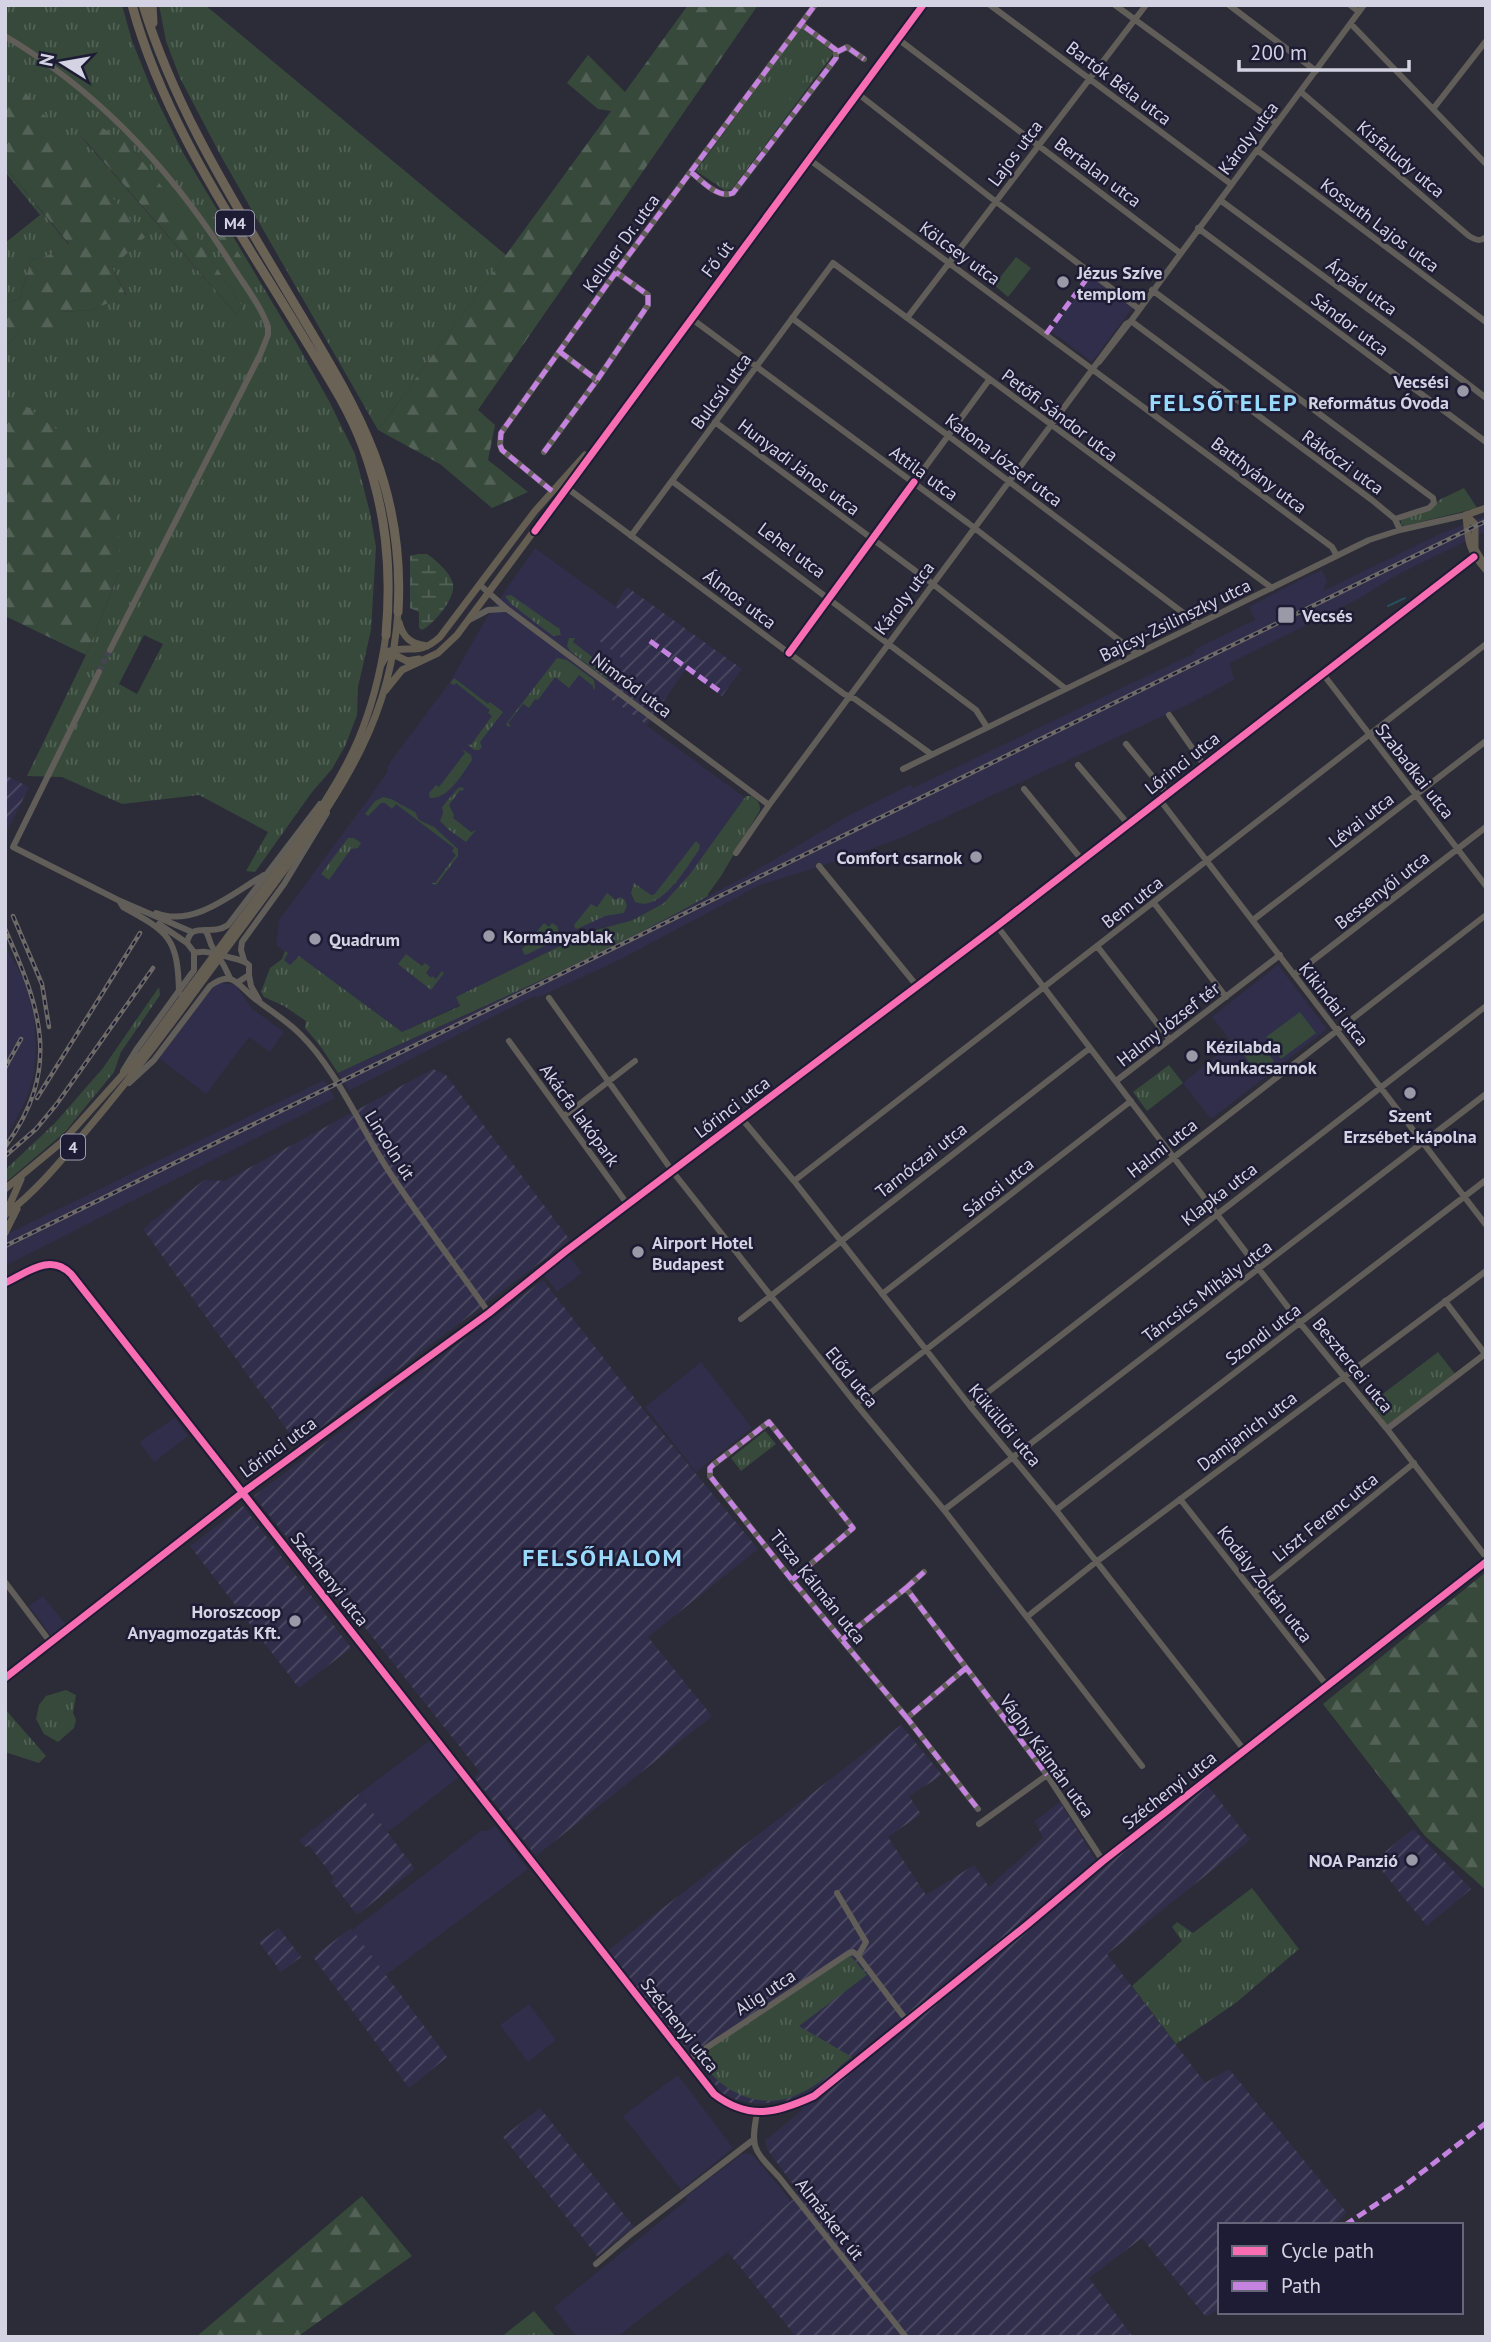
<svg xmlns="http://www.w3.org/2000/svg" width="1491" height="2342" viewBox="0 0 1491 2342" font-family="'PT Sans',sans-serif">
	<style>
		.built { fill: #302e4a }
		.industrial { fill: url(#industrial-furrows) }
		.grass { fill: url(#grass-tufts); fill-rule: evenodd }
		.forest { fill: url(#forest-firs) }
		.wetland { fill: url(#wetland-marsh) }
		.garden { fill: #36493b }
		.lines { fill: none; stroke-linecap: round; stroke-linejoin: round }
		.stream { stroke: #264f5b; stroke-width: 2 }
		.minor-tunnel { stroke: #454552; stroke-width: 6; stroke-dasharray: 6 3; stroke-linecap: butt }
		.minor { stroke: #615d58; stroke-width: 6 }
		.major { stroke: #645d52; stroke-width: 7 }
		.highway { stroke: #6a6255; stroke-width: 9 }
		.rail-casing { stroke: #6d6a68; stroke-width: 4.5 }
		.rail { stroke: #1e1c34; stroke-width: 2; stroke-dasharray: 5; stroke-linecap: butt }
		.major-bridge { stroke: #645d52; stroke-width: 7 }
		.quiet { stroke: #c483df; stroke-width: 5; stroke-dasharray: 10 5; stroke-linecap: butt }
		.cycleway-casing { stroke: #1e1c34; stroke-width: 11 }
		.cycleway { stroke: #f96db3; stroke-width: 7 }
		.poi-dot { fill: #9999a7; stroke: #1e1c34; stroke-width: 2.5 }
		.labels { text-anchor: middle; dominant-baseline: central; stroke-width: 5; stroke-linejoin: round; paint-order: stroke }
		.shield { fill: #1e1c34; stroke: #9d9cae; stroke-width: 2 }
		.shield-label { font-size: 16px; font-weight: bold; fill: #d3d3e3 }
		.street-label { font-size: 18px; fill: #d3d3e3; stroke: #1e1c34 }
		.poi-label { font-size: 18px; font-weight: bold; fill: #d3d3e3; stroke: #1e1c34; text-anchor: start }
		.district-label { font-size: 24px; font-weight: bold; letter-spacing: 2px; fill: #99d9fb; stroke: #1e1c34 }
	</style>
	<defs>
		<pattern id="industrial-furrows" width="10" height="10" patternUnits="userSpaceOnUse" patternTransform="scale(1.75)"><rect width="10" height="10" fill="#302e4a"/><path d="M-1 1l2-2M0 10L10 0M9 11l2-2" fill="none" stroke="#4d4b64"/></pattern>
		<pattern id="grass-tufts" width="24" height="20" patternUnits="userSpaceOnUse" patternTransform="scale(1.75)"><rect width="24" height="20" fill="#36493b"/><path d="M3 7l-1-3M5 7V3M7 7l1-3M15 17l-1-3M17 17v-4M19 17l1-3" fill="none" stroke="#526257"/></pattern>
		<pattern id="forest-firs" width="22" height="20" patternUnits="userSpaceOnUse" patternTransform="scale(1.75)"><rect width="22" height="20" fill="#36493b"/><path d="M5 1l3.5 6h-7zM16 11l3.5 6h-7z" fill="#526257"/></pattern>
		<pattern id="wetland-marsh" width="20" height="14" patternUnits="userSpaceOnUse" patternTransform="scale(1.75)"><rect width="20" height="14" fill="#36493b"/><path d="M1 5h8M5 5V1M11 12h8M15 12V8" fill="none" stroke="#526257"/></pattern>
	</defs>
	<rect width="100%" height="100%" fill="#2c2c38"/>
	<path class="built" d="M1092,276L1132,308L1092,362L1051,331Z
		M1486,516V531L1397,575L1360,598L1230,663L1234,680L1193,702L903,837L850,857L760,885L619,960L537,998L535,996L508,1009L349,1091L338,1073L520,990L677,913L748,875L844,818L910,785L913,788L1195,653V649L1255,620L1249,607L1298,581L1322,570L1327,581L1323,591L1442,533Z
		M535,548L619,609L627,662L604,694L759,808L664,903L633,920L589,932L456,997L460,1005L402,1032L299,956L290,965L284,960L287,953L276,945L279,920L372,794L388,771L387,768L391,761L450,682L489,614Z
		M5,945L23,978L27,990L34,1017L36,1050L33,1078L27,1098L5,1140Z
		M1278,965L1327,1029L1211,1119L1183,1083L1232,1043L1212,1017Z
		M221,983L236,985L251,1008L284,1032L270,1052L249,1037L206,1094L159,1058L214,986Z
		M324,1080L335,1098L5,1266V1235Z
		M569,1255L582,1273L557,1292L544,1275Z
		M701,1362L752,1428L696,1472L645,1407Z
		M175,1418L188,1436L154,1462L139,1442Z
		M43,1596L66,1625L51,1636L29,1606Z
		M430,1740L459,1777L388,1832L359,1794Z
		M495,1826L528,1869L386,1975L352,1930L481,1831L489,1830Z
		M529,2004L556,2040L528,2062L500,2025Z
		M678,2075L733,2148L681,2190L623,2116Z
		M747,2153L753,2155L791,2201L728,2252L617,2337H576L554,2307L687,2200L685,2197L742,2154Z"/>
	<path class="industrial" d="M627,587L742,669L722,696L685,670L647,725L604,694L627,662L598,640L619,610L615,606Z
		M5,775L29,787L5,835Z
		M433,1069L446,1075L570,1240L298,1445L143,1229L204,1180L225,1181Z
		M543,1280L650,1418L758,1549L648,1637L712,1716L536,1856L474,1777L480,1772L366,1629L329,1590L254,1496Z
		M243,1506L351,1648L299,1688L190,1546Z
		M901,1725L942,1775L909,1796L921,1814L888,1837L926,1895L974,1865L989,1887L1043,1838L1035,1821L1060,1802L1097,1862L1135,1831L1205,1782L1250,1840L1107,1954L1205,2083L1229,2069L1347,2213L1332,2225H1220V2308L1206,2317L1142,2238L1089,2278L1133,2337H796L728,2252L800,2194L767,2149L765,2141L802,2110L794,2100L757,2104L737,2100L722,2093L607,1951Z
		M359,1794L415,1869L357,1915L331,1881L334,1878L309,1845L305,1847L299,1840Z
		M1413,1829L1471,1889L1427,1926L1374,1861Z
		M279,1928L301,1957L281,1972L259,1942Z
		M351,1928L447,2057L409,2088L313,1957Z
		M540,2108L634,2227L597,2256L503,2137Z"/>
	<path class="grass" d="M5,5H122L132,41L151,88L182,151L296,342L329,401L355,454L370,513L376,547L371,630L358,687L357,715L346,744L332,769L312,792L255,872L246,871L268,832L199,795L122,804L62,777L27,776L86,655L119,573L26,407L5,411V349L19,332L60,312L91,310L126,295L112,267L5,90ZM77,132L90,146L129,144L179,210L242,307L237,315ZM144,635L163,644L137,694L119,684Z
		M159,5H205L506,255L378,430L222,158L180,78L166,41Z
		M802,27L834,53L732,189L726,191L696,171Z
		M5,167L69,245L47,256L31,260L20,299L5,303V243L40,215L5,172Z
		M1464,488L1477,508L1404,526L1401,525V519L1434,507L1439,500Z
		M511,595L558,628L559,627L561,635L553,636L511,604L505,596Z
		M569,638H575L573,642L612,672L616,668L618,675L613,679L605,678L570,651L567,646Z
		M557,658L567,660L594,680L595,688L593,690V686L579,675L569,688L555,677L538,700L535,699L529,708L523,704L508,723L511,726L508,727L506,724Z
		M454,678L488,704L490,702L503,712L480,742L482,747L479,750H474L467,744L471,745L492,716L488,713L490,710L456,683L454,685L450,683Z
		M462,749L471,755L472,760C462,774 449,799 430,798L429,793L436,785L439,787L465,753Z
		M458,788L462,787L464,789L462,791L460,790L449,805L454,815L453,818L471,832L476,830L466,842L449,830L440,821L443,813L442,807Z
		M746,796H751C757,800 760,802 760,810L721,876L708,894V896C589,963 461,1015 338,1073L321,1047L305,1028L306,1021L284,1006L264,997L261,992L270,968L282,959L285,951L288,953L284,960L290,965L299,956L402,1032L460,1006L456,997L589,932L633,920L664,903L690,874Z
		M383,797L391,799L415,812L419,820L434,827L458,849V856L436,885L431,883H435L456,855L452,851L454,848L396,804L392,809L385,803H381L368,816L365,814L375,801Z
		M348,838H354L361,843L358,848L351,849L329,880L321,874Z
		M696,841L700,845L699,850C686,868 661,913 635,902L631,893L634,883L651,895H654Z
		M607,893L616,900L620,897L625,900L627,906L624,913L605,916L577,929L575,928L574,925L591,904L597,907Z
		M544,923L549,927L552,923L557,926L559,934L556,940L526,955L524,954L522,949Z
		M406,954L422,966L425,963L430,967L426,973L431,978L432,976L436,979L442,971L444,973L431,990L398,964Z
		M159,987L160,995L121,1052L114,1072L65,1132L5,1183V1170L55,1123L103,1068Z
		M1169,1065L1183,1083L1147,1111L1133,1092Z
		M1438,1352L1455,1374L1388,1426L1371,1403Z
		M765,1431L776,1444L741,1471L731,1458Z
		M66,1690L76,1695L73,1713L76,1720L74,1728L58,1742L44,1734L36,1719L39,1705L46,1696Z
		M5,1709L46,1756L39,1763L5,1752Z
		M1252,1888L1299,1949L1237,2002L1176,2044L1132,1986L1182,1941L1172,1927L1177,1922L1193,1933Z
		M849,1954L867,1975L799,2026L852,2057C836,2069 821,2083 803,2092C761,2114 719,2092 697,2055Z
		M534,2311L556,2337H501Z"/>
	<path class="forest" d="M688,5H758L478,410L495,425L488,460L528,492L492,508L440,464L378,430L611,111L598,109L567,83L588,55L625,92Z
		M16,81L145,237L112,267L126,296L91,310L60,312L58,335L19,332L5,349V303L20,299L31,260L47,256L69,244L5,167V90Z
		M101,127L129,144L179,209L242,307L237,315L90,146Z
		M215,218L250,270L252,274L249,279L243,277L211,226L212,219Z
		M26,406L108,468L119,533V573L86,655L5,616V411Z
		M1486,1572V1890L1425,1836L1323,1704Z
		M362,2196L412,2256L297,2337H196Z"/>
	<path class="wetland" d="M418,554H427C437,561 450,572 453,584C456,598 434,624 422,630L419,628V612L410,608V556Z"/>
	<path class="garden" d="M791,66L806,77L783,108L767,97Z
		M1016,257L1031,268L1008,297L994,285Z
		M1300,1012L1316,1033L1281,1059L1266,1037Z
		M1259,1042L1274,1061L1258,1074L1243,1054Z"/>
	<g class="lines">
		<path class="stream" d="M1388,606L1405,598"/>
		<path class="minor-tunnel" d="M99,672L110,650"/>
		<path class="minor" d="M990,5L1231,184
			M1115,5L1276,123
			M1229,5L1316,71
			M1350,5L1359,12
			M1364,5L1131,321L1372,500L1395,519L1400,530
			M1351,24L1486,164
			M5,36C101,93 175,174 233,267C245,286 261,306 268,327V335L260,355L110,650
			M898,39L1180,253
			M837,52L847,47L864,59
			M1301,92L1469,236C1476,240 1480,242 1486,237
			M857,93L995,201L1139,309
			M1433,109L1486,41
			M1257,150L1486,322
			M810,160L1332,547L1337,556
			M691,172C702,181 718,199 733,193L836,58V50L801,24
			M1220,200L1413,342L1486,398
			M1198,228L1486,442
			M1152,290L1433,498L1434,503L1429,508L1395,519
			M792,318L1198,624
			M907,318L1146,5
			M692,319L968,523L1137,654
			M560,352L597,380
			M715,422L929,581L1066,689
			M544,452L597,380L648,305V295L616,272
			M672,481L976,710L987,727
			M567,488L844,694L855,699L931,754
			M552,491L502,450L500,445L501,433L616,272L815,5
			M631,536L833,263L1272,588
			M480,585L507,609L769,805
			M469,620L488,610L505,609
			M789,653L989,380
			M99,672L13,847L118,900L192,932
			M1323,674L1486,886
			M1169,715L1204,765
			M1126,744L1167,794
			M1078,765L1128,824
			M903,769L1369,540L1400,530L1466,515
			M1024,789L1082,860
			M1160,800L1486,1225
			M736,853L769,805L1126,324L1131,321L1099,362
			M819,866L917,986
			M120,902L123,907C169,932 178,938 179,993
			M1154,903L1226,997
			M156,913C194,928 233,893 264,875
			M1253,920L1486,741
			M159,924L187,943
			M997,926L1300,1323L1387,1429L1486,1557
			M206,932C210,937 209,943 213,948C221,961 239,955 249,965V975L238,982
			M1097,946L1170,1040
			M194,952C198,953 202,951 206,952C221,953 225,969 230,978
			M244,960L241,950L242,942L284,884L327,813
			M249,975L251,986L259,1000
			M1294,975L1486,827
			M549,998L673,1172L856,1404L944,1510L1142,1766
			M509,1041L628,1205
			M123,1071L136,1050L194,970V952L187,943C191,920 211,937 228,925L320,804
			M1116,1081L1280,955
			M129,1083L154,1060L210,986C232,969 238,985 254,998C269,1010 286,1020 300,1034C337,1070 361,1129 390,1173C421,1220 456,1266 489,1313
			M564,1116L635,1061
			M742,1119L794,1181L970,1406L1056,1510L1245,1751
			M794,1181L1486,644
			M5,1283C28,1272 50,1253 71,1274L714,2094C749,2121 777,2113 814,2096L1028,1924L1103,1861L1486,1562
			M882,1294L1131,1101
			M1445,1301L1486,1355
			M741,1319L1090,1048
			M856,1404L1486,915
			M970,1406L1486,1006
			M1387,1429L1485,1354
			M1180,1499L1328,1687
			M944,1510L1486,1094
			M1056,1510L1486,1180
			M792,1580L853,1528L769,1422L713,1465L710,1468V1476L792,1580L907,1718
			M5,1582L51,1643
			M906,1588L924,1572
			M1254,1593L1414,1463
			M1028,1616L1096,1562L1486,1271
			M842,1640L906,1588L1047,1775L1103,1861
			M966,1668L907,1718L978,1809
			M5,1678L242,1493L489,1313L566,1251L997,926L1474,557
			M979,1824L1047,1775
			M837,1893L866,1942L858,1956L907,2021
			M688,2060L849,1953L853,1952L858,1956
			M757,2113C750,2149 754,2150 779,2177L906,2337
			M596,2264L631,2234L753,2140"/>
		<path class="major" d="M1466,515C1468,541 1468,550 1486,570
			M1466,515L1475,524V549L1482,561
			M1466,515L1486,508
			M399,622C403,638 411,644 427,646
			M391,653L407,661L419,659
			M381,665L389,651C410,645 419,656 440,637L535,511L585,455
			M385,691L402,670L438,653L457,635L923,5
			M281,865C309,825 339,785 358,740C372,707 381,670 386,635
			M286,868C345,785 391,717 398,612
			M5,1189L63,1141L142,1053L191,986
			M6,1213L21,1179
			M5,1215C34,1193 57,1166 80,1138C121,1090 159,1041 196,990
			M5,1233L17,1209"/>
		<path class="highway" d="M132,5C164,123 237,227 299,330C322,368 348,406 363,447C386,510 392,568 386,635
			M143,5C175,108 231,197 285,288C350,398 406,477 398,612
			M152,5L153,23"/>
		<defs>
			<path id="rail" d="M13,916L42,984L49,1027
				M5,929C41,1009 62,1069 5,1147
				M5,1068L21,1039
				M37,1098L140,933
				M5,1156L36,1129L56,1105L153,968
				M5,1246L1486,521"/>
		</defs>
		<use href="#rail" class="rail-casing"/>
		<use href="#rail" class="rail"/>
		<path class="major-bridge" d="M191,986L281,865
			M196,990L286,868"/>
		<path class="quiet" d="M837,52L847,47L864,59
			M691,172C702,181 718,199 733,193L836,58V50L801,24
			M1046,334L1091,273
			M560,352L597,380
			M544,452L597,380L648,305V295L616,272
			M552,491L502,450L500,445L501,433L616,272L815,5
			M650,641L722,693
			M792,1580L853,1528L769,1422L713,1465L710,1468V1476L792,1580L907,1718
			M906,1588L924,1572
			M842,1640L906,1588L1047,1775
			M966,1668L907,1718L978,1809
			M1345,2225L1404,2186L1486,2123"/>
		<defs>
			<path id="cycleway" d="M535,531L923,5
				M789,653L914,482
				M5,1283C28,1272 50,1253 71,1274L714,2094C749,2121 777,2113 814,2096L1028,1924L1103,1861L1486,1562
				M5,1678L242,1493L489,1313L566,1251L997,926L1474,557"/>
		</defs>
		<use href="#cycleway" class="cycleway-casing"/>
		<use href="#cycleway" class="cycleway"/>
	</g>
	<g class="poi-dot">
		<circle cx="1063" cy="282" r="7"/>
		<circle cx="1463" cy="391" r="7"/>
		<rect x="1277" y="606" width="18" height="18" rx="3.5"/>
		<circle cx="976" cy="857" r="7"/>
		<circle cx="489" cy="936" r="7"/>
		<circle cx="315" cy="939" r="7"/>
		<circle cx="1192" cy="1056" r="7"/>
		<circle cx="1410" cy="1093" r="7"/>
		<circle cx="638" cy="1252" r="7"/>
		<circle cx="295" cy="1621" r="7"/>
		<circle cx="1412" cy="1860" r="7"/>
	</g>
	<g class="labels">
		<g class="shield">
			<rect x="216" y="210.5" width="38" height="25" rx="5"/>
			<rect x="61" y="1134.5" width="24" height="25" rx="5"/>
		</g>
		<g class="shield-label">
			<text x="235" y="223">M4</text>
			<text x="73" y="1147">4</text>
		</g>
		<g class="street-label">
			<text transform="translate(1119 83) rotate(37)">Bartók Béla utca</text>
			<text transform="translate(1248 138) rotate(-53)">Károly utca</text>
			<text transform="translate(1015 153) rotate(-53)">Lajos utca</text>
			<text transform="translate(1401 159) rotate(40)">Kisfaludy utca</text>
			<text transform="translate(1098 172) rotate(37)">Bertalan utca</text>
			<text transform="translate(1380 225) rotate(37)">Kossuth Lajos utca</text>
			<text transform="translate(621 243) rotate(-54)">Kellner Dr. utca</text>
			<text transform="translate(960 253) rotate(36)">Kölcsey utca</text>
			<text transform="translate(717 259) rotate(-53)">Fő út</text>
			<text transform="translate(1362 287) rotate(36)">Árpád utca</text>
			<text transform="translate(1350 324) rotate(37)">Sándor utca</text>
			<text transform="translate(721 391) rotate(-54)">Bulcsú utca</text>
			<text transform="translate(1060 415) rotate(37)">Petőfi Sándor utca</text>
			<text transform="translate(1004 460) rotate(37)">Katona József utca</text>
			<text transform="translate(1343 462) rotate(36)">Rákóczi utca</text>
			<text transform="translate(799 467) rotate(37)">Hunyadi János utca</text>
			<text transform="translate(924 473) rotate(36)">Attila utca</text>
			<text transform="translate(1259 475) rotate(37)">Batthyány utca</text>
			<text transform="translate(792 550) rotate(37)">Lehel utca</text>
			<text transform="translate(904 598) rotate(-53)">Károly utca</text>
			<text transform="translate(740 599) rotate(37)">Álmos utca</text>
			<text transform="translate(1175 620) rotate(-26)">Bajcsy-Zsilinszky utca</text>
			<text transform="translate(632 685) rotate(37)">Nimród utca</text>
			<text transform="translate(1182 763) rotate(-38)">Lőrinci utca</text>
			<text transform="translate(1415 771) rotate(52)">Szabadkai utca</text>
			<text transform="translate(1361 820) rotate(-38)">Lévai utca</text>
			<text transform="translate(1382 890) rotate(-38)">Bessenyői utca</text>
			<text transform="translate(1132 902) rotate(-38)">Bem utca</text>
			<text transform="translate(1334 1004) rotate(52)">Kikindai utca</text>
			<text transform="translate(1168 1024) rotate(-38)">Halmy József tér</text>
			<text transform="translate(732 1107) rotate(-37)">Lőrinci utca</text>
			<text transform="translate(580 1115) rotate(54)">Akácfa lakópark</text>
			<text transform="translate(390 1145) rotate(58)">Lincoln út</text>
			<text transform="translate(1162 1148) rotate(-38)">Halmi utca</text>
			<text transform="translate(921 1160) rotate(-38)">Tarnóczai utca</text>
			<text transform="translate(998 1187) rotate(-38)">Sárosi utca</text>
			<text transform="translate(1219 1194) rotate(-38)">Klapka utca</text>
			<text transform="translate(1207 1291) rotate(-37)">Táncsics Mihály utca</text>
			<text transform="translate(1263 1334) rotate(-37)">Szondi utca</text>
			<text transform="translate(1353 1365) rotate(51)">Besztercei utca</text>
			<text transform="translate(852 1377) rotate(51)">Előd utca</text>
			<text transform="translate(1005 1425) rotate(50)">Küküllői utca</text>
			<text transform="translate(1247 1431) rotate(-37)">Damjanich utca</text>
			<text transform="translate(278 1447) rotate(-36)">Lőrinci utca</text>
			<text transform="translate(1325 1517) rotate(-39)">Liszt Ferenc utca</text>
			<text transform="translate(330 1579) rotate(52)">Széchenyi utca</text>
			<text transform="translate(1265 1584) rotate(52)">Kodály Zoltán utca</text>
			<text transform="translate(818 1587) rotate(51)">Tisza Kálmán utca</text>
			<text transform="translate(1047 1756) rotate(54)">Vághy Kálmán utca</text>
			<text transform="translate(1169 1790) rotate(-38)">Széchenyi utca</text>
			<text transform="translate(765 1992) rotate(-33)">Alig utca</text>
			<text transform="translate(680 2025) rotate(52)">Széchenyi utca</text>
			<text transform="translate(830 2219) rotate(52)">Almáskert út</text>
		</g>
		<g class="poi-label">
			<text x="1077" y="272">Jézus Szíve<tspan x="1077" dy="21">templom</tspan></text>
			<text x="1449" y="381" text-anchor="end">Vecsési<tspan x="1449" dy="21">Református Óvoda</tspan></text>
			<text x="1302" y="615">Vecsés</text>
			<text x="962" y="857" text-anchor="end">Comfort csarnok</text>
			<text x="503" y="936">Kormányablak</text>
			<text x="329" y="939">Quadrum</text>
			<text x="1206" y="1046">Kézilabda<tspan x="1206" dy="21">Munkacsarnok</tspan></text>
			<text x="1410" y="1115" text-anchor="middle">Szent<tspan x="1410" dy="21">Erzsébet-kápolna</tspan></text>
			<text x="652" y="1242">Airport Hotel<tspan x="652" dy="21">Budapest</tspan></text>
			<text x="281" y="1611" text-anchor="end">Horoszcoop<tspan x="281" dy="21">Anyagmozgatás Kft.</tspan></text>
			<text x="1398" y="1860" text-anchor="end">NOA Panzió</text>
		</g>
		<g class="district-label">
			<text x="1224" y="402">FELSŐTELEP</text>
			<text x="603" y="1557">FELSŐHALOM</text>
		</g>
	</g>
	<rect width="1491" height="2342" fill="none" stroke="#d3d3e3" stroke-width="14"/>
	<rect x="1218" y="2223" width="245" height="91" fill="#1e1c34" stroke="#66657a" stroke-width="2"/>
	<rect x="1232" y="2246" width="35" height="10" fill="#f96db3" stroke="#66657a" stroke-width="2"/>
	<text x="1281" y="2258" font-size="21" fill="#d3d3e3">Cycle path</text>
	<rect x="1232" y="2281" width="35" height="10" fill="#c483df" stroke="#66657a" stroke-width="2"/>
	<text x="1281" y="2293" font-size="21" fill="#d3d3e3">Path</text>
	<g transform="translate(63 63) rotate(281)" stroke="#1e1c34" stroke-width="5" paint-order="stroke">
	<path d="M0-5L12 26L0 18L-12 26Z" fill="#d3d3e3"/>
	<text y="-10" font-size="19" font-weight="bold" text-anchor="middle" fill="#d3d3e3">N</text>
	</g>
	<path d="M1239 60v10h170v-10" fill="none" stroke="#d3d3e3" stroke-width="3.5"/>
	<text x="1250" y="60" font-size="21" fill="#d3d3e3" stroke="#1e1c34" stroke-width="5" paint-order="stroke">200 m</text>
</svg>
